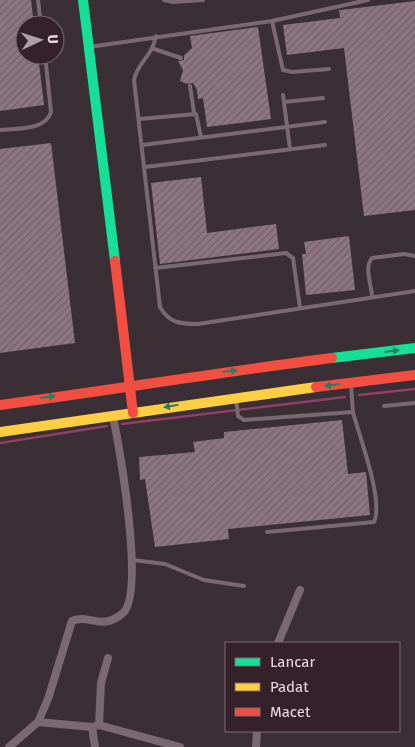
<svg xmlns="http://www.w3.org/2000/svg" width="415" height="747" viewBox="0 0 415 747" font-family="'Fira Sans',sans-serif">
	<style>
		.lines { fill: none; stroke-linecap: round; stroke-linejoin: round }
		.stream { stroke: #8f4066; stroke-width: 2.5 }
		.building { fill: url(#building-hatch) }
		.lane { stroke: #7b6971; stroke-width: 4 }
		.street { stroke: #7b6971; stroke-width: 8 }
		.fast { stroke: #16e098; stroke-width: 10 }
		.slow { stroke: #ffcf43; stroke-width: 10 }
		.jam { stroke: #f24e42; stroke-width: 10 }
		.oneway { fill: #268060 }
	</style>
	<defs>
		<pattern id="building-hatch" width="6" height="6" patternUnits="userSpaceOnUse" patternTransform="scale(1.25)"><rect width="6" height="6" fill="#8d7680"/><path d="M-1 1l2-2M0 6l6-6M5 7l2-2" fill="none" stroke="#716168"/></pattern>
	</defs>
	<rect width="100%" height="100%" fill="#3a2f34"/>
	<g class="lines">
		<path class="stream" d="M359,395L415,389
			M122,424L345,397
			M0,443L107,426"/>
	</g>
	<path class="building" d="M0,0H31L34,25H25V55H38L44,105L0,111Z
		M415,1V210L364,216L344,48L287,55L283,25L340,18L339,10H341Z
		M258,27L271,119L207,127L203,98L198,99L197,90L193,83L187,84L180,81L183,70L178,61L184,60V55L192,48L190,36Z
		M51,143L75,343L0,353V149Z
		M201,177L207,233L276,224L279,249L160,264L151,183Z
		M349,236L355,290L306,295L302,254H306L304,242Z
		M342,420L348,474L366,472L370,515L228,529L229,539L155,547L145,479L140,480L139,457L195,452L193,442L224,438V432Z"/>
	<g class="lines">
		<path class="lane" d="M38,0L41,25
			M164,0L173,2L203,0
			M272,21L283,70L292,72L329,69
			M156,36C152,57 137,63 134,80L160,307C169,323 180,324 198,324L415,291
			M89,47L272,21L368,0
			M154,49L181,58
			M190,86L194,113
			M283,95L290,149
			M284,102L323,98
			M139,119L196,114L201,137
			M0,130C17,128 45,131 51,112L45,55
			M142,145L325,122
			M145,167L325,145
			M155,268L286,253L293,258L300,308
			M372,295C371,284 364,267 372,258L404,254L415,256
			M236,399L238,416L244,420L353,412
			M384,406L415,403
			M267,532L374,522C384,500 359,436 353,412C352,403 352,393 351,385
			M133,560L165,564L204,580L244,586"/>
		<path class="street" d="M278,643L300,590
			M38,722L92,727L99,725L101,683L108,658
			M99,725L180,747
			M92,727L95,747
			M9,747L38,722L48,699L72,621C90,613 101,632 123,613C145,593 120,449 113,417
			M256,747L257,731"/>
		<path class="fast" d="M83,0L115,261
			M332,358L415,348"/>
		<path class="slow" d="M0,432L316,387"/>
		<path class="jam" d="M115,261L133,413
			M316,387L415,375
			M0,405C111,390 221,372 332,358"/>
	</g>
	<defs><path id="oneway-solid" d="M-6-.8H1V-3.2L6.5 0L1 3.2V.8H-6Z" transform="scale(1.25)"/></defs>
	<g class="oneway">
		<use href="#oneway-solid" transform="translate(392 351) rotate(-7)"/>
		<use href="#oneway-solid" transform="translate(230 371) rotate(-7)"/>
		<use href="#oneway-solid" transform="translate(332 385) rotate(172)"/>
		<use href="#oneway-solid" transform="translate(48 397) rotate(-8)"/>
		<use href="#oneway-solid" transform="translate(171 406) rotate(170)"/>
	</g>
	<rect x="225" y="642" width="175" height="90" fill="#352129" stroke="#7d6c73"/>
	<rect x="235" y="658" width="25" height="8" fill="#16e098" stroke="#7d6c73"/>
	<text x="270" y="667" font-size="15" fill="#eadce2">Lancar</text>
	<rect x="235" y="683" width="25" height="8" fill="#ffcf43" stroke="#7d6c73"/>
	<text x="270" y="692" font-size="15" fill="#eadce2">Padat</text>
	<rect x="235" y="708" width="25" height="8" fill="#f24e42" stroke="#7d6c73"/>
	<text x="270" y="717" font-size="15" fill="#eadce2">Macet</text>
	<g transform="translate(40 40) rotate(86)"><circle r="24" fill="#352129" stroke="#7d6c73"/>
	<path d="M0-4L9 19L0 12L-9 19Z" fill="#ac9fa5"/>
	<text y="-8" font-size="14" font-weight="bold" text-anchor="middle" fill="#eadce2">U</text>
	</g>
</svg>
